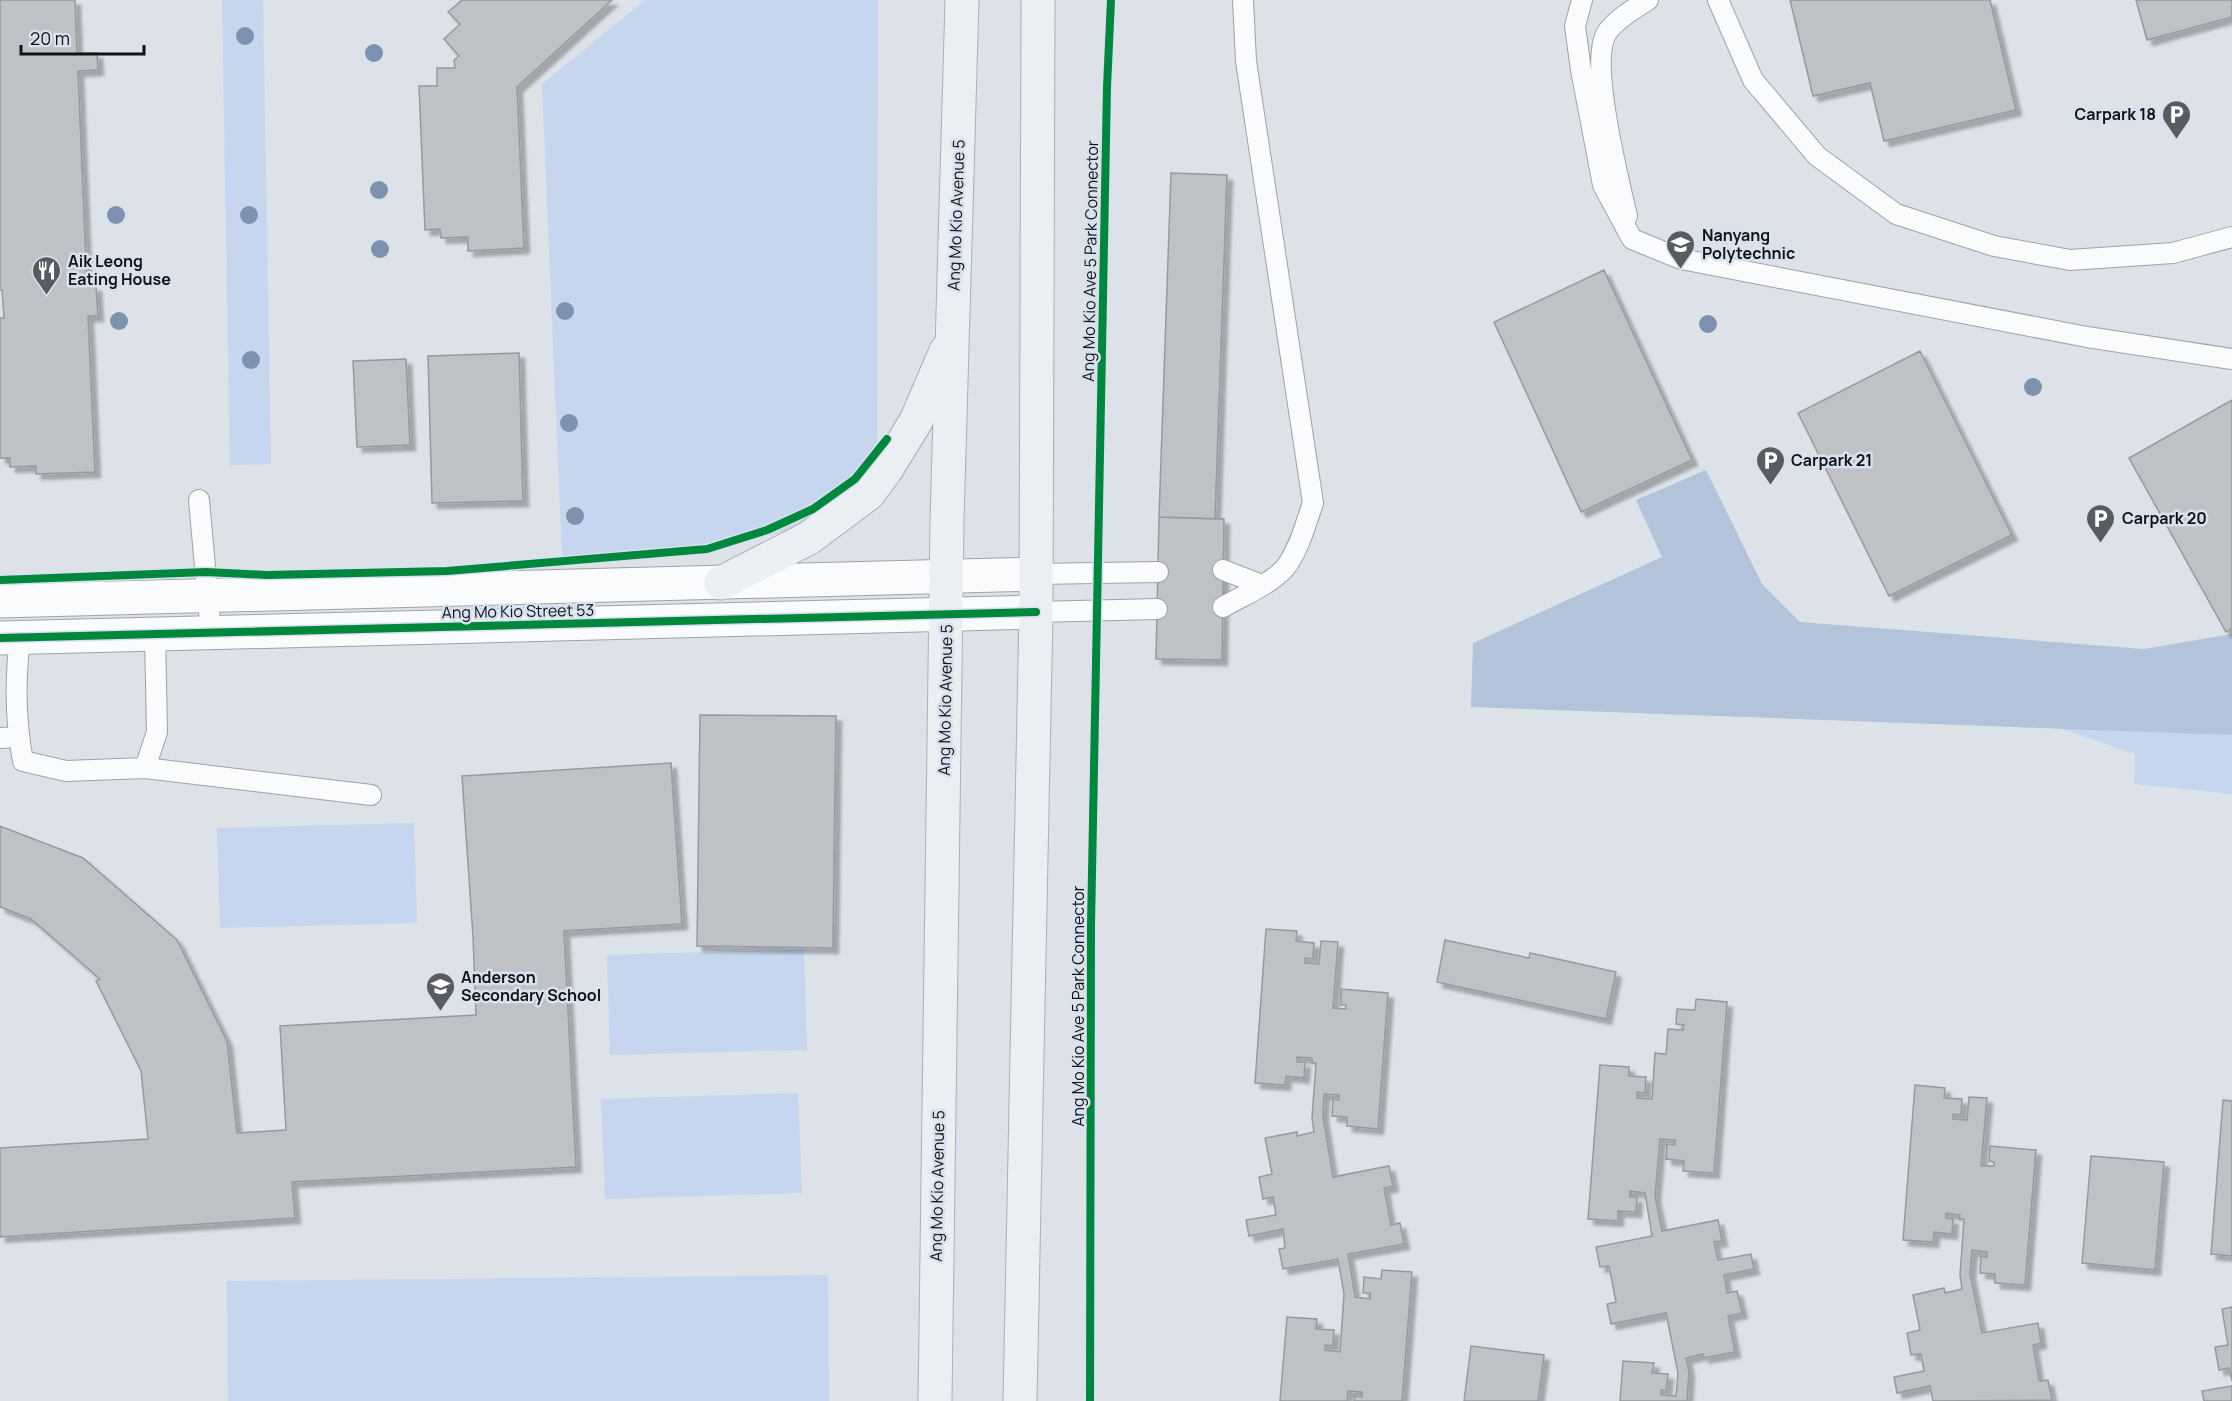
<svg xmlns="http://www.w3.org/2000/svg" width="2232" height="1401" viewBox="0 0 2232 1401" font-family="Manrope,sans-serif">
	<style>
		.green { fill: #c6d6ee }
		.forest { fill: #b3c3da }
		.building { fill: #bec2c7; stroke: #969a9f; stroke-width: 1.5; filter: url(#shadow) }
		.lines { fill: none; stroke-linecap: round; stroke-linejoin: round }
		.lane-casing { stroke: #9ea2a7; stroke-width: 22 }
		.street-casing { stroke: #9ea2a7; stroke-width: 35 }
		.primary-casing { stroke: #a8afba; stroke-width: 35 }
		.lane { stroke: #fafbfc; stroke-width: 20 }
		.street { stroke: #fafbfc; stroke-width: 33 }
		.primary { stroke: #ebeff4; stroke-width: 33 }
		.cycleway-casing { stroke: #d8e1ee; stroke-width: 11 }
		.cycleway { stroke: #00873e; stroke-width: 8 }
		.tree { fill: #7d92af }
		.labels { text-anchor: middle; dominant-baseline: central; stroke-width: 5; stroke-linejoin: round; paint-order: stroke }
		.poi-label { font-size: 16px; font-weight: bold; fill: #101317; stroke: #d8e1ee; text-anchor: start }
		.street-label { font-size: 16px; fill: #101317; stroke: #d8e1ee }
	</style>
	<defs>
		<filter id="shadow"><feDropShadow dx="5.5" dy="5.5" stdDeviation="1.5" flood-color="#0004"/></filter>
	</defs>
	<rect width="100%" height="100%" fill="#dde2e9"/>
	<path class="green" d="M222,0H263L271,464L230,465Z
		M645,0H878L877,460L801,526L715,551L562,556L542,84Z
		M2232,673V794L2134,784L2135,754L1971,698Z
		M414,823L417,923L220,928L217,828Z
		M804,949L807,1050L610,1055L607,955Z
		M798,1093L802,1193L605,1199L601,1099Z
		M828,1275L829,1401H228L227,1281Z"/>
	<path class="forest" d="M1706,470L1762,584L1800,622L2144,649L2232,634V735L1471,707L1473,643L1662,557L1636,500Z"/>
	<path class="building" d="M0,0H75L77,53H97L98,70L78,71L87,286H96L98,316H88L95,472L36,474V466L10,467V458H0V318H4L2,290H0Z
		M462,0H612L517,87L524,248L468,251V237L441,238L440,229L425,230L419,86H437V68H455L454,60L459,56L444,39L460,24L448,12Z
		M1790,0H1990L2016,110L1884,141L1870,83L1813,96Z
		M2136,0H2232V17L2147,40Z
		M1171,173L1227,175L1215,519L1159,517Z
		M1604,270L1692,460L1581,512L1494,322Z
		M1920,351L2012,535L1889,596L1798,413Z
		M519,353L523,501L432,503L428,356Z
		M406,359L410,445L357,447L353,361Z
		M2232,400V628L2226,632L2129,458Z
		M1159,517L1224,519L1222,660L1156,659Z
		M700,715L836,716L833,948L697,946Z
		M671,763L682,924L564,931L576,1167L292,1182L295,1218L0,1237V1148L148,1139L141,1071L96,981L100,979L31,919L0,907V826L83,858L177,940L227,1041L237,1133L286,1130L280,1026L476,1015L473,937L462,776Z
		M1266,929L1297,931L1296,941L1314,943L1313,959L1305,958V963L1319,964L1321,941L1338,942L1333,1008L1346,1009V1005H1341V989L1388,993L1378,1129L1347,1126V1117L1332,1116L1333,1099L1339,1100V1095L1324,1094L1323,1117L1333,1177L1389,1166L1393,1186L1384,1188L1391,1225L1400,1223L1404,1244L1348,1254L1355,1297L1370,1299V1293H1363L1364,1277L1381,1279L1382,1270L1412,1272L1402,1401H1354L1355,1396L1362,1397V1392L1348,1391L1347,1401H1280L1287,1317L1317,1319L1316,1329L1334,1330L1333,1346L1325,1345V1350L1340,1352L1344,1294L1338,1259L1283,1269L1279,1249L1285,1248L1283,1229L1249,1236L1246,1220L1276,1215L1273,1197L1263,1199L1259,1177L1272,1174L1265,1138L1297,1132V1136L1314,1132L1312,1118L1316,1063H1312V1058L1297,1057V1062H1305L1304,1078L1286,1076L1285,1085L1255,1083Z
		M1445,940L1529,958L1530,953L1616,972L1606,1019L1437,982Z
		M1696,999L1727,1002L1714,1173L1683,1171L1684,1161L1666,1159L1667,1144L1675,1145V1140L1660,1139L1655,1196L1662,1231L1718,1220L1722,1241L1714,1242L1718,1260L1751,1254L1754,1269L1724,1275L1727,1293L1737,1291L1742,1313L1728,1316L1735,1352L1704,1358L1703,1354L1686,1358L1689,1371L1687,1401H1620L1623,1361L1654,1363L1652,1373L1668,1374L1666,1391L1661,1390V1395L1676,1396L1678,1373L1666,1313L1611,1324L1607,1304L1616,1302L1609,1266L1600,1267L1596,1247L1652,1236L1645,1193L1630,1191V1197H1637L1636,1212L1618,1211V1221L1588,1219L1600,1065L1629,1067V1076L1646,1077L1645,1093L1637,1092V1098L1652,1099L1655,1053L1666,1054L1668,1029L1683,1030L1684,1025L1676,1024L1677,1009L1695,1010Z
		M1915,1085L1945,1088L1944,1098L1962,1099L1961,1115L1953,1114V1119L1967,1120L1969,1097L1987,1098L1981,1166H1994V1162L1989,1161L1990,1146L2036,1150L2025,1285L1995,1283V1274L1980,1273L1981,1256L1987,1257V1252L1972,1250L1970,1274L1982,1333L2038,1323L2041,1343L2033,1345L2039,1381L2048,1380L2052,1400L1933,1401L1930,1386L1897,1393L1894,1377L1924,1371L1921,1354L1911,1355L1907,1333L1920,1330L1913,1295L1944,1288L1945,1293L1962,1289L1960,1275L1964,1219H1959L1960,1215L1946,1213V1218L1953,1219L1952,1234L1934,1232L1933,1242L1903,1240Z
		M2223,1100L2232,1101V1256L2211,1254Z
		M2091,1156L2164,1162L2155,1270L2082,1263Z
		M2232,1307V1381L2229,1368L2219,1370L2215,1347L2228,1345L2222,1309Z
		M1471,1346L1544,1355L1538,1401H1464Z
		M2232,1386V1401H2204L2202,1391Z"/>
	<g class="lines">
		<defs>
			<path id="lane" d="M1582,0L1575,26L1581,70L1603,185L1632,239L1681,259L2087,337L2232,359
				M1718,0L1753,80L1817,156L1896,214L1994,246L2070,260L2173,253L2232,237
				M1627,216C1619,181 1587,58 1608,31C1618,18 1635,8 1648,0
				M199,500L211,633
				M1223,570L1262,585
				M1035,574L1158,572
				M1223,607C1242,596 1276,582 1288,564C1300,546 1306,523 1313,503L1246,61L1243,0
				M1036,612L1157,609
				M20,638C15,679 15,720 23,761L66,771L145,768L157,732L155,634
				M0,738L18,737
				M145,768L371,795"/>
			<path id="street" d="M0,601L1035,574
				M0,638L1036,612"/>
			<path id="primary" d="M721,583L809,538L868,494L886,470L916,421L946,351
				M935,1401L947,521L962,0
				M1020,1401L1036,612L1038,0"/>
		</defs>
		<use href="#lane" class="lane-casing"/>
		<use href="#street" class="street-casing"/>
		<use href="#primary" class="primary-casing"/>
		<use href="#lane" class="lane"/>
		<use href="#street" class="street"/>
		<use href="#primary" class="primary"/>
		<defs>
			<path id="cycleway" d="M0,580L206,572L267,575L447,571L707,549L767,530L813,509L855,479L887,439
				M0,638L1036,612
				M1090,1401L1091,925L1107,87L1111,0"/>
		</defs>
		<use href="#cycleway" class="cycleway-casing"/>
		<use href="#cycleway" class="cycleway"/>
	</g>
	<g class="tree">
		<circle cx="245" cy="36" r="9"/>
		<circle cx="374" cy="53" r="9"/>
		<circle cx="379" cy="190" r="9"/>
		<circle cx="116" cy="215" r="9"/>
		<circle cx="249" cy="215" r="9"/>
		<circle cx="380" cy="249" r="9"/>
		<circle cx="565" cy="311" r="9"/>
		<circle cx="119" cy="321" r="9"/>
		<circle cx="1708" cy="324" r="9"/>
		<circle cx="251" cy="360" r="9"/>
		<circle cx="2033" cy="387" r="9"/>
		<circle cx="569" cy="423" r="9"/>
		<circle cx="575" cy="516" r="9"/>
	</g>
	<defs>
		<symbol id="parking-pin" viewBox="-11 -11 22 30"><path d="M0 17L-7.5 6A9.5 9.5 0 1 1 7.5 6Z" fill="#585b60" stroke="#d8e1ee"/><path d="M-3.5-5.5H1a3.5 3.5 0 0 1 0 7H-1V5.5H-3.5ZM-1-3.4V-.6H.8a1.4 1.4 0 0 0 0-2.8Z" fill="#fff"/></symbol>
		<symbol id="university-pin" viewBox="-11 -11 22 30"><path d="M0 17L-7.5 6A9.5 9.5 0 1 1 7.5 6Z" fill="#585b60" stroke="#d8e1ee"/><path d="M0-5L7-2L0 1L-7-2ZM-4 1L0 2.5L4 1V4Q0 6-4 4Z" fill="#fff"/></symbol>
		<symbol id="restaurant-pin" viewBox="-11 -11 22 30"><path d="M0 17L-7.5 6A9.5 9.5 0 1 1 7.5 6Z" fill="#585b60" stroke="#d8e1ee"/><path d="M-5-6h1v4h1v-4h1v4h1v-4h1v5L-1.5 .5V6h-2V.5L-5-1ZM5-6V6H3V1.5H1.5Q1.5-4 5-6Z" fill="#fff"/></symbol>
		<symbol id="school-pin" viewBox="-11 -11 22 30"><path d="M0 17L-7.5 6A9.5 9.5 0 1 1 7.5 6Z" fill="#585b60" stroke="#d8e1ee"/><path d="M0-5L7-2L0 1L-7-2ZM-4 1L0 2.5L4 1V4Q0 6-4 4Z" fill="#fff"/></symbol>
	</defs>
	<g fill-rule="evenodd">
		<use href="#parking-pin" x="2160" y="98" width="33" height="45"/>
		<use href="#university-pin" x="1664" y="228" width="33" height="45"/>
		<use href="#restaurant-pin" x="30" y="254" width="33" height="45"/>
		<use href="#parking-pin" x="1754" y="444" width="33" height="45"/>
		<use href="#parking-pin" x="2084" y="502" width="33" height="45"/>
		<use href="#school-pin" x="424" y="970" width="33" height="45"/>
	</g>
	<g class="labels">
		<g class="poi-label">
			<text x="2156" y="114" text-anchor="end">Carpark 18</text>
			<text x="1702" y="235">Nanyang<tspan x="1702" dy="18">Polytechnic</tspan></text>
			<text x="68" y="261">Aik Leong<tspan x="68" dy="18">Eating House</tspan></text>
			<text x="1791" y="460">Carpark 21</text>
			<text x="2122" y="518">Carpark 20</text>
			<text x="461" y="977">Anderson<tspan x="461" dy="18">Secondary School</tspan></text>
		</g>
		<g class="street-label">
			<text transform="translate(956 215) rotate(-88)">Ang Mo Kio Avenue 5</text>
			<text transform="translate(1090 261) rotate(-89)">Ang Mo Kio Ave 5 Park Connector</text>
			<text transform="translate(518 611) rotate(-1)">Ang Mo Kio Street 53</text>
			<text transform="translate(945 700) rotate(-89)">Ang Mo Kio Avenue 5</text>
			<text transform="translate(1078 1006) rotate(-90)">Ang Mo Kio Ave 5 Park Connector</text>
			<text transform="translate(937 1186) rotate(-89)">Ang Mo Kio Avenue 5</text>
		</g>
	</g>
	<path d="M21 45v9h123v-9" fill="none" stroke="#101317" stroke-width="3"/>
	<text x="30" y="45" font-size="18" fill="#101317" stroke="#d8e1ee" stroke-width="4.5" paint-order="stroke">20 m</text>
</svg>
